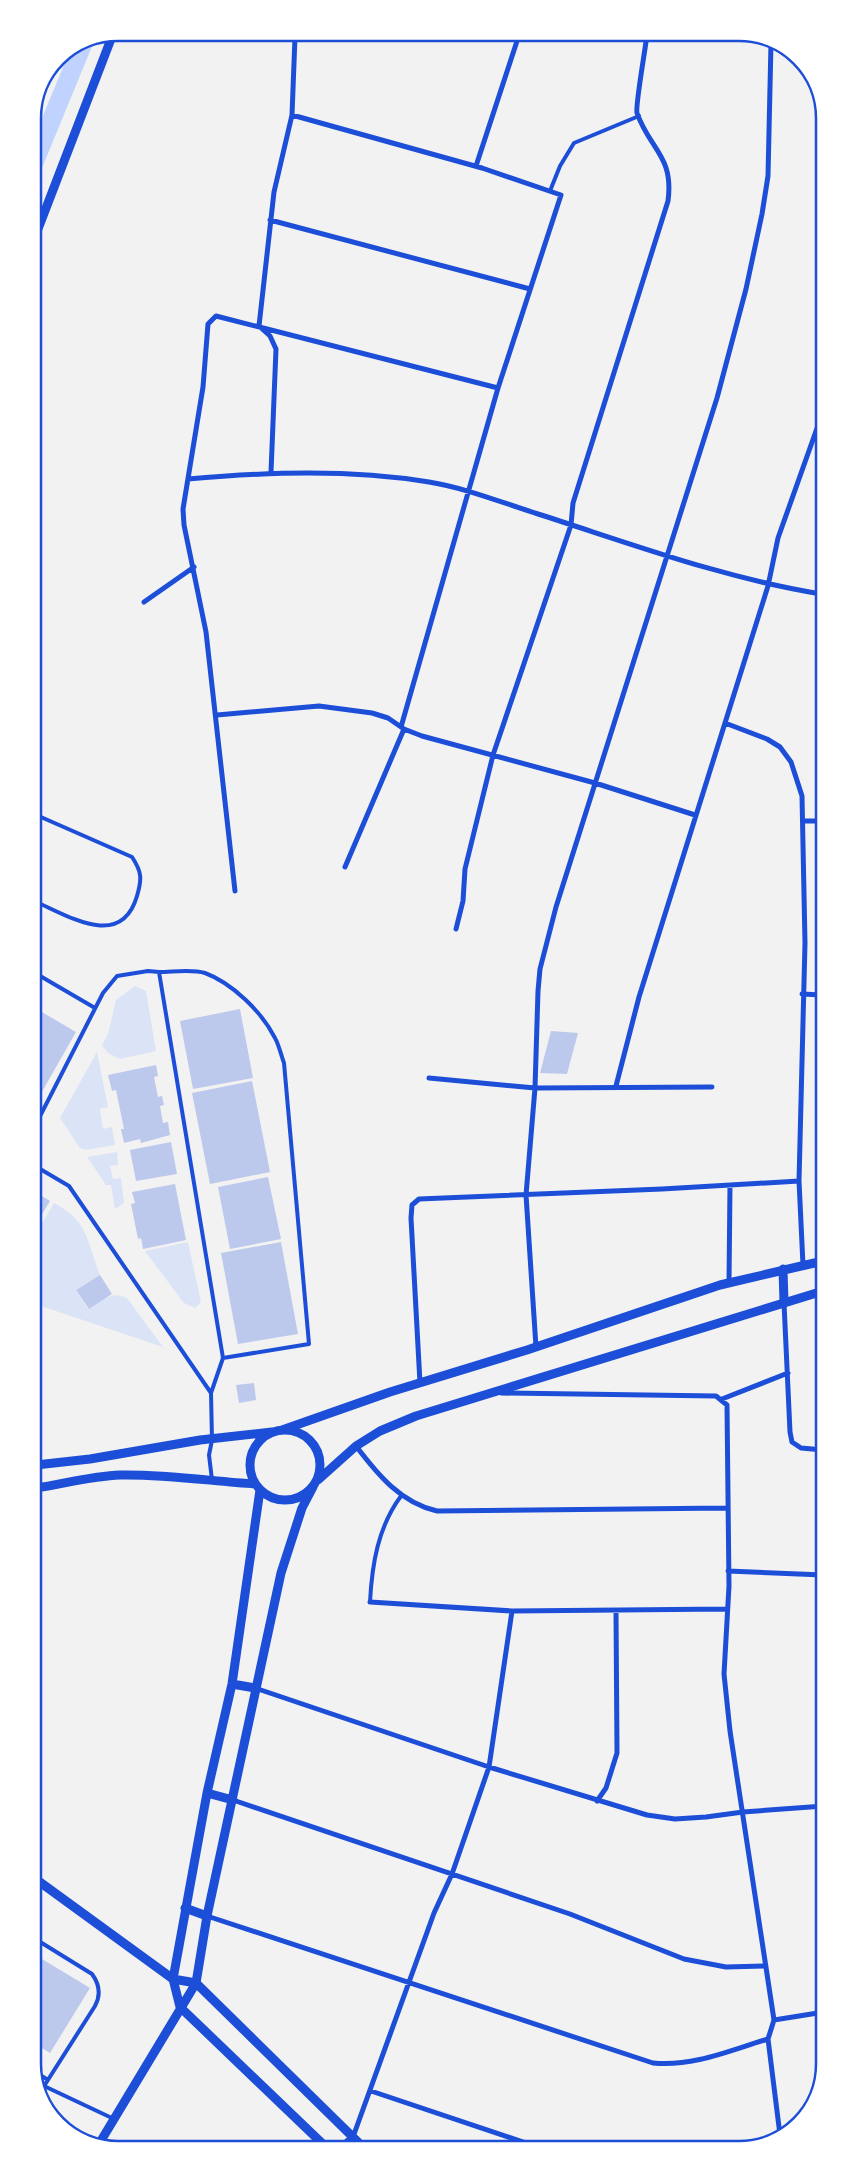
<svg xmlns="http://www.w3.org/2000/svg" width="857" height="2182" viewBox="0 0 857 2182" font-family="Signika,sans-serif">
	<style>
		.green { fill: #dbe4f7 }
		.lines { fill: none; stroke-linecap: round; stroke-linejoin: round }
		.canal { stroke: #bfd3fe; stroke-width: 19 }
		.building { fill: #bdc9ec }
		.service { stroke: #1d4ed8; stroke-width: 4 }
		.minor { stroke: #1d4ed8; stroke-width: 5 }
		.tertiary { stroke: #1d4ed8; stroke-width: 9 }
		.rim { fill: none; stroke: #1d4ed8; stroke-width: 2.5 }
	</style>
	<rect width="100%" height="100%" fill="#f2f2f2"/>
	<path class="green" d="M135,986L146,991L156,1051L120,1059L108,1053L102,1045L108,1034L116,1000Z
		M97,1052L108,1107L100,1109L103,1129L112,1127L115,1145L85,1150L80,1148L60,1118Z
		M117,1152L118,1165L110,1166L113,1179L121,1178L124,1203L115,1209L111,1185H106L87,1157Z
		M54,1203C89,1221 87,1242 100,1275L76,1290L88,1309C103,1301 111,1290 127,1298L163,1347L35,1304V1235Z
		M188,1242L201,1302L195,1308L184,1303L145,1251Z"/>
	<g class="lines">
		<path class="canal" d="M33,165L84,41"/>
	</g>
	<path class="building" d="M35,1008L76,1032L35,1104Z
		M240,1009L253,1078L193,1089L180,1021Z
		M551,1031L578,1033L567,1074L540,1073Z
		M156,1065L158,1076L154,1077L158,1097L162,1096L164,1105L160,1106L163,1123L168,1122L170,1135L141,1143L140,1139L124,1143L121,1129H124L116,1090L112,1091L108,1075Z
		M252,1081L270,1172L210,1184L192,1093Z
		M171,1142L177,1174L136,1181L130,1150Z
		M268,1177L281,1239L230,1249L218,1187Z
		M175,1184L186,1240L143,1249L141,1238L138,1239L131,1204L135,1203L132,1192Z
		M35,1192L50,1201L35,1226Z
		M281,1242L298,1334L238,1344L221,1253Z
		M100,1275L112,1294L89,1309L76,1290Z
		M254,1383L256,1400L239,1403L236,1385Z
		M37,1956L90,1988L50,2053L37,2045Z"/>
	<g class="lines">
		<path class="service" d="M550,191L560,166L574,143L639,116
			M34,814L132,857C142,872 142,879 137,896C121,951 67,915 34,901
			M159,972C173,972 192,969 205,973C232,983 262,1012 275,1038C279,1045 281,1055 284,1063L309,1344L223,1358
			M35,973L95,1008
			M35,1126L103,993L117,976L148,971L159,972L223,1358L211,1393
			M35,1166L69,1186L211,1393L212,1440L209,1455L212,1480
			M370,1602C372,1564 378,1527 401,1496
			M37,1940L92,1974C100,1985 101,1995 95,2006L39,2094
			M37,2073L48,2080
			M44,2086L114,2119"/>
		<path class="minor" d="M292,115L482,168L561,195L498,388L401,727
			M476,166L519,35
			M270,220L530,289
			M271,472L276,349L270,336L259,326L274,192L292,115L295,37
			M188,479C268,472 350,469 429,482C466,488 503,503 538,514C632,544 723,578 821,594
			M144,602L194,567
			M217,715L319,706L372,713L388,718L404,729L422,736L595,783L695,815
			M725,723L767,739L780,747L791,762L802,796L805,943L799,1181L803,1265
			M804,821H822
			M345,867L404,729
			M235,891L206,632L184,525L183,509L203,387L208,324L216,316L498,388
			M456,929L463,901L465,869L493,755L571,525L573,503L668,201C674,156 650,150 637,113C635,106 646,46 647,34
			M802,994L822,995
			M429,1078L535,1088L712,1087
			M616,1086L639,997L768,586L778,538L821,417
			M729,1283L730,1185
			M784,1303L790,1432L792,1442L801,1448L823,1450
			M536,1347L526,1195L535,1088L538,991L540,969L556,907L717,398L746,289L762,214L768,176L771,43
			M420,1383L411,1218L412,1205L419,1199L662,1189L799,1181
			M501,1393L716,1396L727,1405L729,1586L724,1674L730,1731L774,2020L768,2039L780,2135
			M722,1399L788,1373
			M356,1446C378,1475 401,1503 437,1511L727,1508
			M728,1571L823,1575
			M370,1602L512,1611L727,1609
			M255,1688L489,1767L647,1815L675,1819L706,1817L743,1812L824,1806
			M233,1800L570,1914L684,1959L726,1967L766,1966
			M597,1801L606,1788L617,1753L616,1611
			M207,1916L653,2063C693,2067 731,2050 768,2039
			M774,2020L824,2012
			M371,2091L538,2147
			M353,2137L434,1913L452,1874L489,1767L512,1611"/>
		<path class="tertiary" d="M33,242L111,39
			M783,1269L784,1302
			M250 1465a35 35 0 1 1 70 0a35 35 0 1 1-70 0Z
			M282,1430L390,1392L527,1350L720,1285L823,1261
			M36,1465L90,1459L200,1440L272,1432
			M318,1480L356,1446L380,1431L416,1416L823,1291
			M36,1488C63,1484 92,1476 120,1475C165,1474 210,1481 255,1484
			M260,1490L232,1684L207,1793L173,1979L180,2007L327,2148
			M232,1684L255,1688
			M207,1793L233,1800
			M37,1880L173,1979L196,1983L364,2148
			M185,1908L207,1916
			M99,2144L196,1983L207,1916L281,1573L302,1508L313,1487
			M343,2148L353,2137"/>
	</g>
	<path d="M0 0H857V2182H0ZM118 41H739A77 77 0 0 1 816 118V2064A77 77 0 0 1 739 2141H118A77 77 0 0 1 41 2064V118A77 77 0 0 1 118 41Z" fill="#fff" fill-rule="evenodd"/>
	<path class="rim" d="M118 41H739A77 77 0 0 1 816 118V2064A77 77 0 0 1 739 2141H118A77 77 0 0 1 41 2064V118A77 77 0 0 1 118 41Z"/>
</svg>
